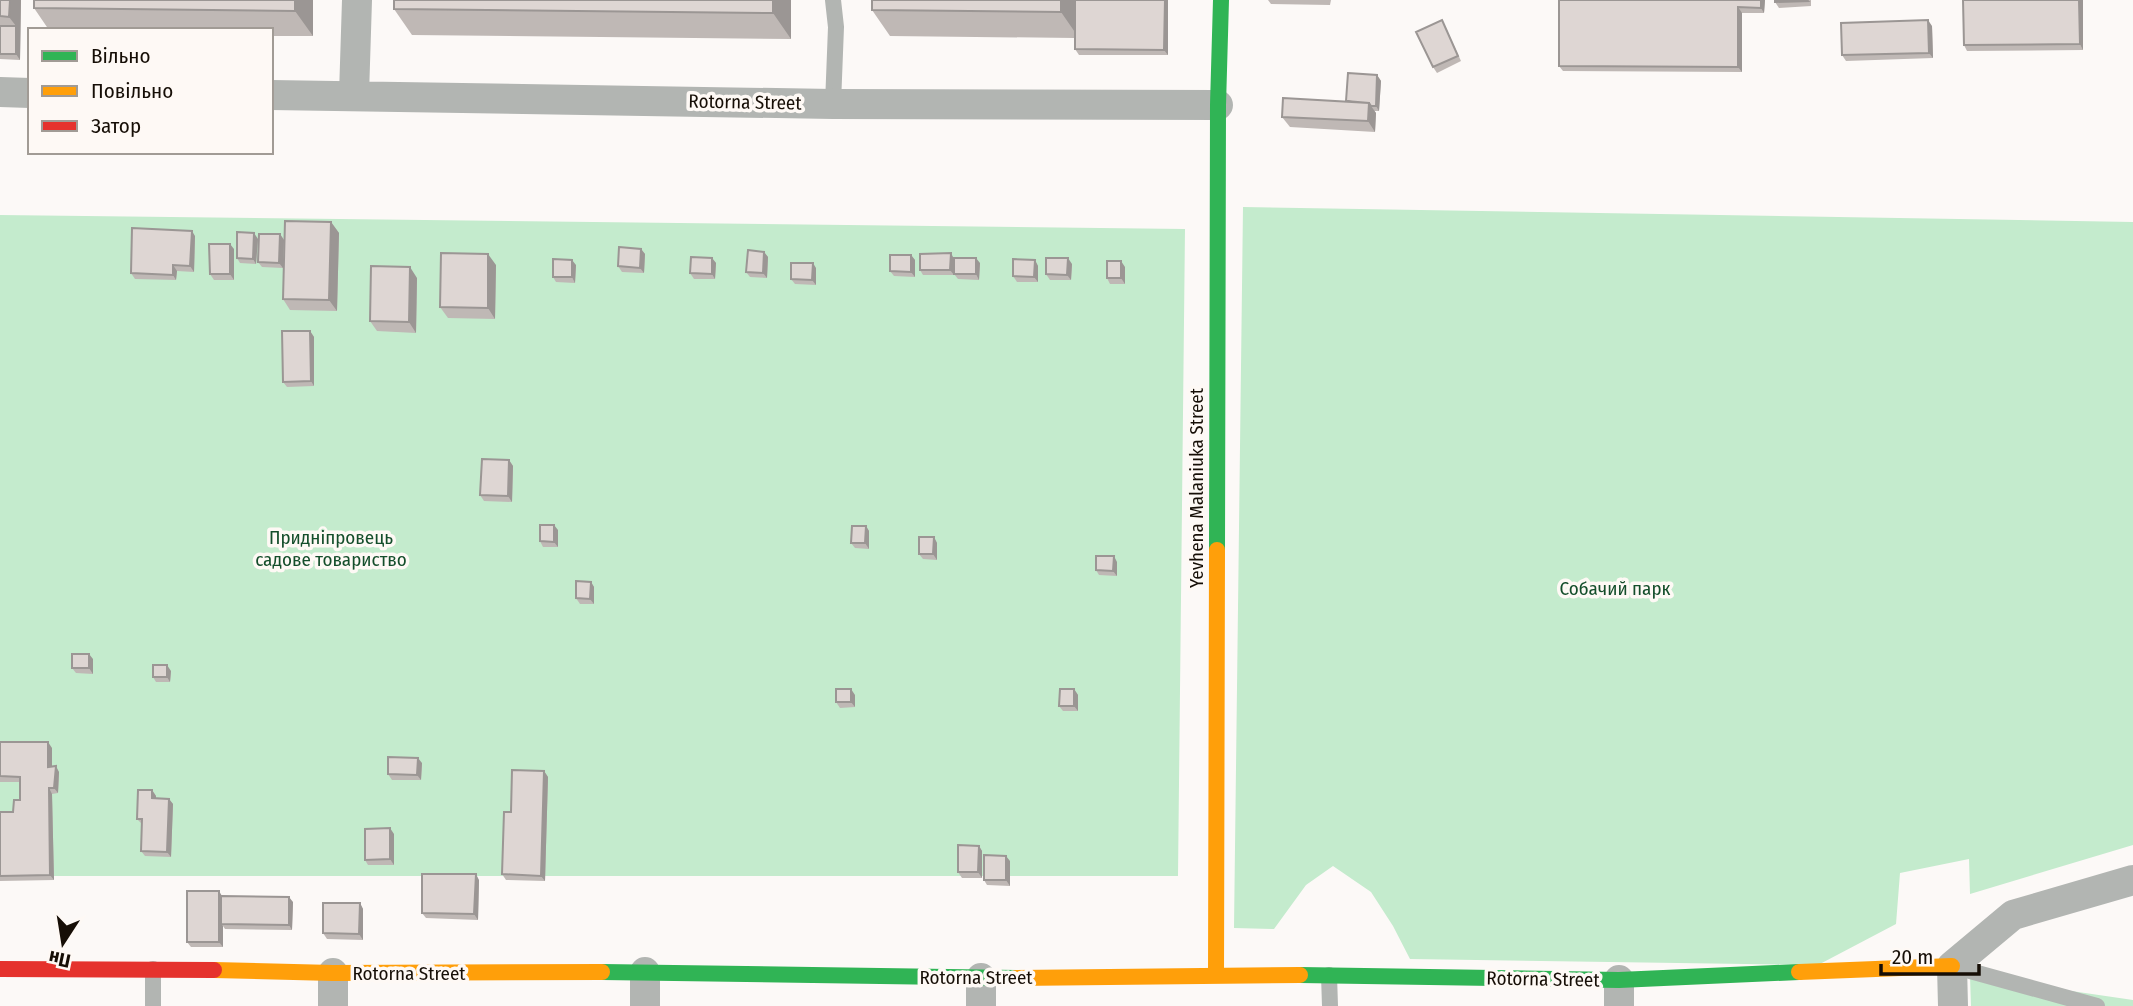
<svg xmlns="http://www.w3.org/2000/svg" width="2133" height="1006" viewBox="0 0 2133 1006" font-family="'Fira Sans Condensed',sans-serif">
	<style>
		.green { fill: #c4ebcd }
		.lines { fill: none; stroke-linecap: round; stroke-linejoin: round }
		.lane { stroke: #b2b5b2; stroke-width: 16 }
		.street { stroke: #b2b5b2; stroke-width: 30 }
		.fast { stroke: #30b455; stroke-width: 16 }
		.slow { stroke: #ff9f0a; stroke-width: 16 }
		.jam { stroke: #e5322d; stroke-width: 16 }
		.wall { fill: #bfb8b5 }
		.shaded-wall { fill: #9b9694 }
		.building { fill: #ded6d3; stroke: #9b9694; stroke-width: 2 }
		.labels { text-anchor: middle; dominant-baseline: central; stroke-width: 7; stroke-linejoin: round; paint-order: stroke }
		.street-label { font-size: 19px; fill: #160e06; stroke: #fef9f5 }
		.park-label { font-size: 19px; fill: #144e2b; stroke: #fef9f5 }
	</style>
	<rect width="100%" height="100%" fill="#fcf9f7"/>
	<path class="green" d="M1243,207L2133,222V845L1970,894L1969,859L1900,873L1896,924L1818,965L1410,959L1393,926L1371,892L1333,866L1306,885L1274,929L1234,928Z
		M0,215L1185,229L1178,876H0Z
		M1970,976L2133,1000V1006H1971Z"/>
	<g class="lines">
		<path class="lane" d="M833,0L836,27L833,104
			M1952,966L2097,1006
			M1329,975L1330,1006
			M153,1006V969"/>
		<path class="street" d="M0,92L30,93
			M271,95L833,104L1218,105
			M354,95L357,0
			M1619,980V1006
			M333,1006V973
			M645,1006V972
			M981,1006V978
			M1953,1006L1952,966L2013,915L2133,880"/>
		<path class="fast" d="M1217,550L1218,105L1221,0
			M602,972L1016,978
			M1300,975L1619,980L1799,972"/>
		<path class="slow" d="M214,970L333,973L602,972
			M1799,972L1952,966
			M1216,976L1217,550
			M1016,978L1300,975"/>
		<path class="jam" d="M0,969L214,970"/>
	</g>
	<path class="wall" d="M0,0H21L20,60L0,59Z
		M34,0H313V36H271V30H49L34,8Z
		M394,0H791V39L412,35L394,9Z
		M872,0H1168V55H1079L1075,49V38L890,36L872,10Z
		M1268,0H1331L1330,5L1271,4Z
		M1559,0H1765L1764,13H1742V72L1563,71L1559,66Z
		M1811,0V6L1779,8L1775,2Z
		M1963,0H2083V50L1967,51L1964,45Z
		M1445,26L1461,61L1437,73L1433,67Z
		M1932,26L1933,58L1846,61L1842,55Z
		M1377,75L1381,81L1379,111H1374L1376,113L1375,132L1290,127L1282,117L1346,101Z
		M331,222L339,233L337,311L290,310L283,299Z
		M280,234L284,240L283,268L262,267L258,262Z
		M195,236L194,272L177,271L176,280L135,279L131,273Z
		M258,239L256,264L240,263L237,258Z
		M234,249V280H214L210,274Z
		M641,249L645,254L644,273L622,272L618,266Z
		M764,252L768,257L767,278L750,277L746,272Z
		M911,255L915,260V277L894,276L890,271Z
		M712,258L716,263L715,279H694L690,273Z
		M954,259L980,263L979,280L958,279L954,274V275H923L920,270Z
		M1035,260L1038,266V282H1017L1013,276Z
		M1072,264L1071,280H1050L1046,274Z
		M496,265L495,319L448,318L440,307Z
		M576,265L575,283L556,282L553,277Z
		M1125,267V284H1110L1107,278Z
		M816,268V285L795,284L791,279Z
		M417,278L416,333L377,331L370,321Z
		M310,331L314,337V386L287,387L283,382Z
		M509,460L513,466L512,502L484,501L480,495Z
		M866,526L869,531V549L855,548L851,543Z
		M558,530V547H543L540,541Z
		M934,537L937,543V560L923,559L919,554Z
		M1117,562V576L1099,575L1096,570Z
		M591,582L594,587V604H580L576,598Z
		M93,659V674L76,673L72,668Z
		M171,671L170,682H156L153,677Z
		M1074,689L1078,695V711H1063L1059,706Z
		M855,695V707L840,708L836,702Z
		M0,742L52,748V767L59,772L58,793L52,794L54,880L0,881V812H13L20,800V782H0Z
		M422,763L421,780H392L388,774Z
		M544,771L548,777L545,881L506,880L502,874L511,812Z
		M152,790L156,796V798L169,799L173,804L171,857L145,856L141,851L142,824L137,819Z
		M394,834V865H368L365,860Z
		M979,846L982,851V878H962L958,872Z
		M1010,861V886L987,885L984,880Z
		M479,880L478,920L426,918L422,913Z
		M222,896L293,902L292,930L225,929L223,926V947H191L187,942Z
		M360,903L363,909V940L327,939L323,933Z"/>
	<path class="shaded-wall" d="M10,0H21L20,60L16,54V26L9,17Z
		M295,0H313V36L295,11Z
		M773,0H791V39L773,13Z
		M1061,0H1079V38L1061,12Z
		M1165,0H1168V55L1164,50Z
		M1761,0H1765L1764,13L1761,8Z
		M2079,0H2083V50L2080,44Z
		M1738,7L1742,13V72L1738,67Z
		M1928,20L1932,26L1933,58L1929,53Z
		M1377,75L1381,81L1379,111L1376,106Z
		M1369,103L1376,113L1375,132L1368,121Z
		M331,222L339,233L337,311L329,300Z
		M192,231L195,236L194,272L190,266Z
		M254,233L258,239L256,264L253,259Z
		M280,234L284,240L283,268L279,263Z
		M230,244L234,249V280L230,274Z
		M641,249L645,254L644,273L640,268Z
		M764,252L768,257L767,278L763,273Z
		M951,253L954,259V275L950,270Z
		M488,254L496,265L495,319L488,308Z
		M911,255L915,260V277L911,272Z
		M712,258L716,263L715,279L712,274Z
		M976,258L980,263L979,280L976,274Z
		M1068,258L1072,264L1071,280L1067,275Z
		M572,260L576,265L575,283L572,277Z
		M1035,260L1038,266V282L1034,277Z
		M1121,261L1125,267V284L1121,278Z
		M813,263L816,268V285L812,280Z
		M173,265L177,271L176,280L173,275Z
		M410,267L417,278L416,333L409,322Z
		M310,331L314,337V386L311,381Z
		M509,460L513,466L512,502L508,496Z
		M554,525L558,530V547L554,542Z
		M866,526L869,531V549L865,543Z
		M934,537L937,543V560L933,554Z
		M1114,556L1117,562V576L1113,571Z
		M591,582L594,587V604L590,599Z
		M89,654L93,659V674L89,668Z
		M167,665L171,671L170,682L167,677Z
		M851,689L855,695V707L851,702Z
		M1074,689L1078,695V711L1074,706Z
		M48,742L52,748V772L48,767Z
		M418,758L422,763L421,780L417,775Z
		M56,766L59,772L58,793L54,788Z
		M544,771L548,777L545,881L541,876Z
		M49,788L52,794L54,880L50,875Z
		M152,790L156,796V804L152,798Z
		M169,799L173,804L171,857L167,852Z
		M390,828L394,834V865L390,859Z
		M979,846L982,851V878L978,872Z
		M1006,856L1010,861V886L1006,880Z
		M476,874L479,880L478,920L474,914Z
		M219,891L222,896L221,924L223,926V947L219,942Z
		M289,897L293,902L292,930L289,925Z
		M360,903L363,909V940L359,934Z"/>
	<path class="building" d="M0,0H10L9,17L0,16Z
		M34,0H295V11L34,8Z
		M394,0H773V13L394,9Z
		M872,0H1061V12L872,10Z
		M1075,0H1165L1164,50L1075,49Z
		M1559,0H1761V8L1738,7V67L1559,66Z
		M1775,0H1807L1808,1L1775,2Z
		M1963,0H2079L2080,44L1964,45Z
		M1442,20L1458,56L1433,67L1416,32Z
		M1928,20L1929,53L1842,55L1841,23Z
		M0,26H16V54H0Z
		M1348,73L1377,75L1376,106H1371L1369,103L1346,101Z
		M1283,98L1369,103L1368,121L1282,117Z
		M285,221L331,222L329,300L283,299Z
		M132,228L192,231L190,266L173,265V275L131,273Z
		M237,232L254,233L253,259L237,258Z
		M259,234H280L279,263L258,262Z
		M209,244H230V274H210Z
		M619,247L641,249L640,268L618,266Z
		M748,250L764,252L763,273L746,272Z
		M441,253L488,254V308L440,307Z
		M951,253L950,270H920V254Z
		M890,255H911V272L890,271Z
		M691,257L712,258V274L690,273Z
		M954,258H976V274H954Z
		M1046,258H1068L1067,275L1046,274Z
		M553,259L572,260V277H553Z
		M1013,259L1035,260L1034,277L1013,276Z
		M1107,261H1121V278H1107Z
		M791,263H813L812,280L791,279Z
		M371,266L410,267L409,322L370,321Z
		M282,331H310L311,381L283,382Z
		M482,459L509,460L508,496L480,495Z
		M540,525H554V542L540,541Z
		M852,526H866L865,543H851Z
		M919,537H934L933,554H919Z
		M1096,556H1114L1113,571L1096,570Z
		M576,581L591,582L590,599L576,598Z
		M72,654H89V668H72Z
		M153,665H167V677H153Z
		M836,689H851V702H836Z
		M1060,689H1074V706H1059Z
		M0,742H48V767L56,766L54,788H49L50,875L0,876V812H13L14,800H20V777L0,776Z
		M388,757L418,758L417,775L388,774Z
		M512,770L544,771L541,876L502,874L504,812H511Z
		M138,790H152V798L169,799L167,852L141,851L142,819H137Z
		M390,828V859L365,860V829Z
		M958,845L979,846L978,872H958Z
		M984,855L1006,856V880H984Z
		M422,874H476L474,914L422,913Z
		M187,891H219V942H187Z
		M221,896L289,897V925L221,924Z
		M323,903H360L359,934L323,933Z"/>
	<g class="labels">
		<g class="street-label">
			<text transform="translate(745 102) rotate(1)">Rotorna Street</text>
			<text transform="translate(1196 488) rotate(-90)">Yevhena Malaniuka Street</text>
			<text x="409" y="973">Rotorna Street</text>
			<text x="976" y="977">Rotorna Street</text>
			<text transform="translate(1543 979) rotate(1)">Rotorna Street</text>
		</g>
		<g class="park-label">
			<text x="331" y="537">Придніпровець<tspan x="331" dy="22">садове товариство</tspan></text>
			<text x="1615" y="588">Собачий парк</text>
		</g>
	</g>
	<rect x="28" y="28" width="245" height="126" fill="#fef9f5" stroke="#a19b95" stroke-width="2"/>
	<rect x="42" y="51" width="35" height="10" fill="#30b455" stroke="#a19b95" stroke-width="2"/>
	<text x="91" y="63" font-size="21" fill="#160e06">Вільно</text>
	<rect x="42" y="86" width="35" height="10" fill="#ff9f0a" stroke="#a19b95" stroke-width="2"/>
	<text x="91" y="98" font-size="21" fill="#160e06">Повільно</text>
	<rect x="42" y="121" width="35" height="10" fill="#e5322d" stroke="#a19b95" stroke-width="2"/>
	<text x="91" y="133" font-size="21" fill="#160e06">Затор</text>
	<g transform="translate(63 943) rotate(192)" stroke="#fef9f5" stroke-width="5" paint-order="stroke">
	<path d="M0-5L12 26L0 18L-12 26Z" fill="#160e06"/>
	<text y="-10" font-size="19" font-weight="bold" text-anchor="middle" fill="#160e06">Пн</text>
	</g>
	<path d="M1881 964v10h98v-10" fill="none" stroke="#160e06" stroke-width="3.5"/>
	<text x="1892" y="964" font-size="21" fill="#160e06" stroke="#fef9f5" stroke-width="5" paint-order="stroke">20 m</text>
</svg>
